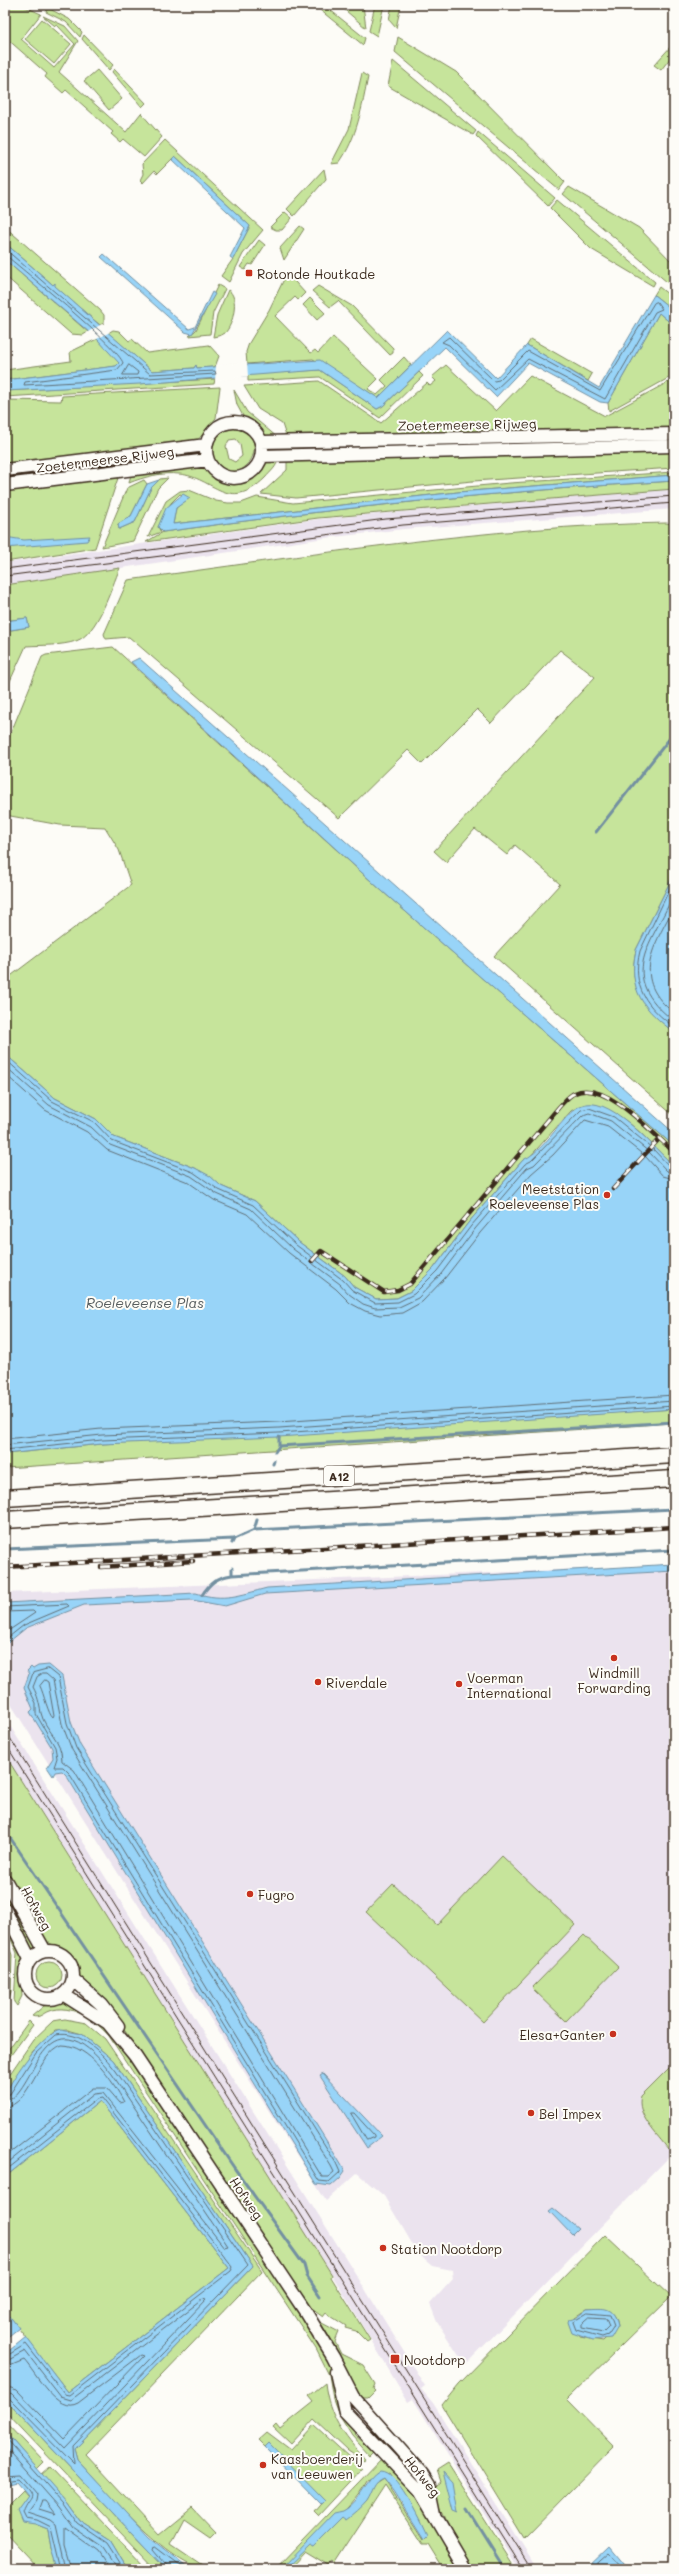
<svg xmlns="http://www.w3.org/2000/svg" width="679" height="2574" viewBox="0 0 679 2574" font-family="Mali,sans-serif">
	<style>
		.built { fill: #ebe3ee }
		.green { fill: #c6e49b; stroke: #80875c; fill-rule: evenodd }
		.water { fill: #98d4f8; stroke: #7390a1 }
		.pier { fill: #fdfcf7 }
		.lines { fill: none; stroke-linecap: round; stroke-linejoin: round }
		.shore { stroke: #606e75; stroke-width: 1 }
		.stream { stroke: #7390a1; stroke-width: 3 }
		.secondary-casing { stroke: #3b2a1e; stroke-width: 15 }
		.highway-casing { stroke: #3b2a1e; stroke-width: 19 }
		.secondary { stroke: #fdfcf7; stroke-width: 12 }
		.highway { stroke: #fdfcf7; stroke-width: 16 }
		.tram { stroke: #3b2a1e; stroke-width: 1 }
		.rail-casing { stroke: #3b2a1e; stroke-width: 4.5 }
		.rail { stroke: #fdfcf7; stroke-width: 3; stroke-dasharray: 9; stroke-linecap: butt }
		.poi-dot { fill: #c8321e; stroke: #fdfcf7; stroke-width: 1.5 }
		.labels { text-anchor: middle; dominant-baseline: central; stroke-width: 4; stroke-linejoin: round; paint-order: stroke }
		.shield { fill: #fdfcf7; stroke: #75695f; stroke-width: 1 }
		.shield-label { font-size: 12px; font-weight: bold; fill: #3b2a1e }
		.poi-label { font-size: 13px; fill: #3b2a1e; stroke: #fdfcf7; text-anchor: start }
		.street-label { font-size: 13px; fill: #3b2a1e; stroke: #fdfcf7 }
		.water-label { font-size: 14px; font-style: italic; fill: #575d5f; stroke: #fdfcf7 }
	</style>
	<rect width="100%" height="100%" fill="#fdfcf7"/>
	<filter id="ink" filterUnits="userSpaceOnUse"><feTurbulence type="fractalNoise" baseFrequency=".025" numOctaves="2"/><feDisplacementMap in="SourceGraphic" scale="8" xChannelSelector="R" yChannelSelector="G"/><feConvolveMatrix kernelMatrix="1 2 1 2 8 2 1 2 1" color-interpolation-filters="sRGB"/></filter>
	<g filter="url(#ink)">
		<path class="built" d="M674,489V509L404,529L325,538L5,585V563L319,519Z
			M674,1565V2152L465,2365L437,2322L430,2304L453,2279L452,2270L432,2266L426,2261L417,2252L384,2196L357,2173L326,2201L5,1695V1593Z
			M5,1718L347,2260L425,2386L421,2389L433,2403L537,2569H519L413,2399L408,2402L332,2275L5,1755Z"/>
		<path class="green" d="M5,5H21L41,14L21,39L54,68L75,44L57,25L55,26L43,16L65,26L78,41L59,72L126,132L141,113L162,137L144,157L123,139L120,142L111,134L113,132L66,90L63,93L45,77L47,74L5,37Z
			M314,5H324L365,38L363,45Z
			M339,5H363L366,28Z
			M375,5H384L377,36L369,31Z
			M392,5H401L396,28L389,20Z
			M48,8L69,19L82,32L80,37L66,22L46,12Z
			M42,19L71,44L54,64L25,39Z
			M84,35L113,65L109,70L82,39Z
			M398,37L456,72L565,182L559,190L395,52Z
			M674,43V53L661,70L654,65Z
			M393,61L476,131L473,135L388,86Z
			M114,69L146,103L142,107L112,72Z
			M97,70L122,99L109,110L84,81Z
			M362,73L368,77C362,107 357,138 339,163L331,164L349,129Z
			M478,132L555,198L548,206L476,136Z
			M165,140L263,230L243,254L229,282L221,276L233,259L250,226L175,156L157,174L154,171L143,183L140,180L143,174L142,164Z
			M324,169L326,179L294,216L287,209Z
			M569,187L639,228L674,264V288L563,194Z
			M557,200L655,282L653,286L591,249L550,208Z
			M285,212L292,218L282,230H276L270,227Z
			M300,226L304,229L284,260L280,248Z
			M5,227L100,310L104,315V323L100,325L54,286L55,283L53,285L5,243Z
			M259,240L265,245L252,265L249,264L245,270L240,267Z
			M5,260L88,332L83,335L71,334L5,276Z
			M287,273L305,293L298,300L295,297L275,316L311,353L315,350L318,353L333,337L378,379L368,389L377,395L387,386L381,380L404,357L411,365L378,398L313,359L247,364L246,352L249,343L269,310Z
			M218,285L225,289L213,313L210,334L189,336L196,330Z
			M318,286L352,306L393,348V353L390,355L338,301L330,307L312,291Z
			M659,287L674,299V311L654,295Z
			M228,290C240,297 233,325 225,333C221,336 217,336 213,337L217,315Z
			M310,298L325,313L317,320L303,305Z
			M659,313L674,326V375L609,411L608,403Z
			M113,330L119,331L129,341L132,339L147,353L209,345L219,356L215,367L196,368V365L194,368L152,371L108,333Z
			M97,339L118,360L119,364L117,366L5,380V370L71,361L70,352Z
			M531,339L592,374L588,381L527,345Z
			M446,365L496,411L530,376L605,416L674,379V430L287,439L282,424L258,409L244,386L319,381L381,423L427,383L430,386L436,381L432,377Z
			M320,370L377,409L383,406L419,372L423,376L380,418L320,377L248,381V374Z
			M215,379L214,384L5,397V391Z
			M220,387L216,418L197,441L5,466L7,400L61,401L62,396Z
			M234,390L247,412L277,437H267L262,435L243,416L237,405Z
			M230,428C279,431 243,495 216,463C204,449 215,433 230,428ZM236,439L240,444L242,456L235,462L229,459L226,446L229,440Z
			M674,438V443L288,451L287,446Z
			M189,451L190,459L5,482V474Z
			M674,451V468L473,481L296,498L261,494L287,470V458Z
			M272,459H278C277,467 271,471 265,478C228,514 214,477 179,474C162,472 144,477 129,483L131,474C145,472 188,464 199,467C207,469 213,476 221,479C243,489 255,470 272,459Z
			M674,472V475L458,492L173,524L176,508L189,498L180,494L171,503L158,527L161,532L148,537L166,501L180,491L189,490L216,501L228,503H241L257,497L293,503L510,483Z
			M119,475L95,548L5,562V489Z
			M168,478L158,488L133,541L102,547L127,488L144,480L147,484L131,516L118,524L119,529L135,522L151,488L160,479Z
			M674,481V489L318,518L146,542L163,532C333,508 503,491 674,481Z
			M666,523L674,524V874L636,950C627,989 645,1010 674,1032V1116L494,956L560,884L515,845L507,855L475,829L446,862L434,851L595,677L560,650L491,723L477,709L422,764L408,750L339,818L129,637L106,639L104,634L128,580C306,556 486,526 666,523Z
			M120,568C111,588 98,634 76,641C61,646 42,645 26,646L5,692V631L29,627L27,618L5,621V585Z
			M113,647L382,891L674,1146V1166C649,1144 628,1111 592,1108C583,1107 579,1106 571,1111L528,1159L523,1160L468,1223L434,1268L411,1291L397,1298L376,1299L354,1287L345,1276L299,1242L255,1201L221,1186L210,1177L195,1168L114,1137L96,1119L55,1098L5,1054V976L8,978L131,885L119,850L105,827L60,825L5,815V747L42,657L46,655Z
			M674,1409V1423L5,1468V1454L102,1444Z
			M5,1755L332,2275L331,2277L370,2340L367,2342L356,2331L345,2328L346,2326L326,2313L323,2317L309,2307L111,2010L79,1977L76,1965L68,1953L44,1940L5,1872Z
			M502,1856L575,1925L483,2022L366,1912L393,1884L437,1925Z
			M5,1886L38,1947L31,1951L5,1903Z
			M5,1917L24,1957L20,1974L22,1996L17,2006L14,2002L17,1953L5,1926Z
			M584,1935L618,1967L566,2021L532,1988Z
			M5,1937L12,1955L11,1992L5,2009Z
			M36 1975a13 13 0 1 1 26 0a13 13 0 1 1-26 0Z
			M66,2002L104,2027L122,2049L313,2334L331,2366L357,2431L354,2434L373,2451L369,2455L352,2436L339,2415L333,2399L329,2375L316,2349L109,2036C95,2020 72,2003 49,2011C43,2013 39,2019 32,2016L44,2006Z
			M65,2019L86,2023L105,2039L262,2271L86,2454L160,2534L192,2508L215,2532L210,2537L184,2519L171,2544L208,2569C170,2569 104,2488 78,2460L75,2449L253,2266L113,2060L82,2034L68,2030L55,2031L33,2051L5,2094V2081L33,2040L53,2021Z
			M29,2021L33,2025L5,2063V2054Z
			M674,2063C674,2078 669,2084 671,2100H674V2143L668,2149C658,2135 635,2114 641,2096Z
			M100,2101L229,2268L68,2392L5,2311V2177Z
			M605,2235L671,2297L567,2399L614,2447L524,2539L442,2405L459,2384ZM587,2309C604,2309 615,2307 618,2326L603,2341L580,2337L575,2317Z
			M320,2322L339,2332L335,2342L341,2354L363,2365L375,2384L373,2389L375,2391L368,2398H359L333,2343Z
			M325,2383C329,2416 343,2435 365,2459L364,2461L348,2451L314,2419L291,2444L273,2427L276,2424L280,2429L314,2402L309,2396Z
			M5,2399L166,2569H155L5,2411Z
			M5,2421L44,2462L37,2469L5,2432Z
			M314,2425L362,2469L318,2516L314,2512L324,2500L269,2444L265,2447L258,2440L267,2432L291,2450Z
			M384,2456L426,2507L447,2551L458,2569H443L427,2543H422L385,2486L334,2564L332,2562L328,2565L305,2551L288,2569H284L310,2543L314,2546L343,2517L366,2503L375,2485L384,2479L422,2538L413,2507L389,2473L367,2481C352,2511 306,2545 280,2569H275Z
			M448,2463L516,2569H474C456,2543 443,2517 433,2488L441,2482L437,2470Z
			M50,2467L147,2569H128L111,2541L80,2521L65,2500L41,2475Z
			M23,2490L28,2496L35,2524L48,2529L51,2548L59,2569H39L5,2533V2508Z"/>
		<path class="water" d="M175,156L250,226L233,259L230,257L245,228L172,159Z
			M5,243L53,285L55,283V286L152,371L194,368L196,365L197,368L320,360L378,398L447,330L496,378L527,345L599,388L654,295L674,311V326L659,313L608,403L600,402L528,363L496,397L445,347L383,406L377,409L320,370L140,384L5,391V380L116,366L119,363L97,339L5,260Z
			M104,254L189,329L195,327L212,292L215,294L192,334L185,332L101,257Z
			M674,475V481C503,491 333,508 163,532L158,527L166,508L183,494L190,498L176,508L173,524L458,492Z
			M159,480L151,488L135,522L119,529L118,524L131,516L147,484Z
			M90,536L87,541L5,548V537L24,540Z
			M27,618L29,627L5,631V621Z
			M139,658L674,1133V1146L382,891L131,662Z
			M674,874V1032C644,1010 627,990 636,950Z
			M5,1054L55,1098L96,1119L114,1137L195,1168L210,1176L221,1186L255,1201L299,1242L345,1276L354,1287L376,1299L397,1298L411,1291L434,1268L468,1223L523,1160C539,1153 552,1134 564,1120C570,1113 576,1106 586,1104C614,1099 655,1149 674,1166V1409L279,1437L102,1444L5,1454Z
			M674,1564V1571L265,1594L225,1606L192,1600L84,1605L26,1628L5,1645V1603L196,1593C224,1602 240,1595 267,1588Z
			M49,1665L62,1676L71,1722L80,1745L339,2161L345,2171L340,2178L331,2186L316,2184L66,1775L62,1771L55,1772L53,1776L47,1767L53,1758L52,1748L30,1712L33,1709L24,1688L29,1674L27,1671L31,1667L33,1669L38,1666Z
			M61,2030L82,2034L113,2060L253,2266L75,2449L78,2460L150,2538L189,2569H166L5,2399V2354L26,2337L68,2392L229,2268L100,2101L5,2177C5,2162 2,2103 6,2093C13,2076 43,2033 61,2030Z
			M323,2074L382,2136L367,2148L320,2076Z
			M553,2208L578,2229L572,2235L549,2211Z
			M587,2309C605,2308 614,2306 618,2326L611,2338L592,2340L572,2333L568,2322L569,2319L577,2317Z
			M5,2310L19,2328L5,2339Z
			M5,2432L65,2500L80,2521L111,2541L128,2569H59L57,2567L51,2548L48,2529L35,2524L22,2522L17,2510L28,2495L17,2482L5,2485Z
			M269,2443L325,2500L321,2504L265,2447Z
			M380,2471C398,2471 420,2519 427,2534L423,2538L394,2492L384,2479C373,2483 373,2493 367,2502C361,2509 354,2515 347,2520L343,2517L314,2546L310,2544L284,2569H280L334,2513C337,2512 340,2512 343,2511C360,2503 364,2480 380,2471Z
			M443,2472L453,2483L458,2513L453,2511Z
			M610,2546L629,2569H586Z"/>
		<path class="pier" d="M102,324L110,332L95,340L86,333Z
			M247,362L248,376L215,381L216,365Z"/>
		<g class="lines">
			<path class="shore" d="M5,249L150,374L215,371L216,374L24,385L25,382L117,370L123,363C119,348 27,273 9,258L5,257
				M657,302L662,309L655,312L605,399L528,359L495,390L449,345L442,342L449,337L494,381L499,380L528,351L600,391L654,303Z
				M129,365L138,372L137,375H123Z
				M674,880L640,951C631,987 647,1007 674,1027
				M674,893C653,944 614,975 674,1021
				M674,907C654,946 630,979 674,1013
				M5,1059L52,1101L94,1122L112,1141L193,1172L219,1190L253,1205L296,1245L343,1280L352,1290L375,1303L398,1302L414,1294L437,1271L471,1226L525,1164L531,1161L581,1110L589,1108L614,1117L652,1148L670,1167L674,1168
				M5,1066L49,1105L91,1127L110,1145L191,1176L217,1194L251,1209L293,1249L340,1284L349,1294L363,1304L375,1308L399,1307L418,1298L441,1274L475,1229L527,1168L534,1165L583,1115L589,1113L611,1121L649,1152L667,1171L674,1173
				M5,1074L45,1110L87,1132L107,1150L188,1182L214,1200L247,1214L289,1253L336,1289L350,1303L365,1311L380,1315L402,1313L422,1302L445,1278L480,1233L531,1174L553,1155L585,1120L608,1127L646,1157L663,1176L674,1179
				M5,1439L101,1429L278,1422L674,1395
				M5,1445L102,1435L279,1428L674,1401
				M5,1450L102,1440L279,1433L674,1406
				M5,1607L67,1604L69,1606L24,1625L5,1640
				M5,1612L33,1611L35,1613L5,1633
				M48,1669L58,1677L67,1723L76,1748L336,2163L340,2172L329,2182L319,2181L69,1773L63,1767H54L57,1758L55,1747L36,1714V1703L28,1687L33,1673Z
				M42,1674H46L53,1680L62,1724L72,1750L331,2166L334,2172L328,2177H322L74,1770L62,1761C62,1738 45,1731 41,1713C39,1703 38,1696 33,1687L37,1677Z
				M45,1680L48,1682L54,1716L53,1718C48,1714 44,1694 40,1686Z
				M5,2095L10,2094L36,2053L56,2035C81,2030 102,2053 116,2071L248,2265L73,2446L74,2464L9,2398L5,2397
				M5,2101C36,2099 41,1982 112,2074L228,2246L224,2247L103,2093L94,2094L5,2165
				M5,2107C30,2106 38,2053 62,2045C89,2045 113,2081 124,2102L120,2103L107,2088H93L5,2157
				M351,2113H354L374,2135V2137L367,2140Z
				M5,2171L97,2099L102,2098L233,2267L231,2271L70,2395L65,2394L26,2344L5,2357
				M588,2313L610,2315L614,2326L608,2335L602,2337L576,2330L573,2322Z
				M590,2318L606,2319L609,2326L603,2332L582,2328V2325Z
				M5,2362L25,2351L61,2397L71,2400L203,2299L206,2300L65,2448L13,2394L5,2392
				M5,2368L24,2360C36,2373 57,2415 78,2403L141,2355L144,2356L64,2439L17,2390L5,2386
				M5,2438L62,2502L77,2523L108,2544L124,2569
				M5,2446L58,2506L73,2527L104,2548L118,2569
				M5,2476L21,2475L37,2494L36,2500L27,2512L51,2520L56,2524L66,2569
				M5,2481L19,2479C39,2500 29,2492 22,2512L25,2518L37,2520L51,2527L61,2569
				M42,2501H45L55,2514L39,2509Z
				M72,2569L65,2545V2527L100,2552L111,2569
				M169,2569L153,2550L154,2547L183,2569
				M591,2569L609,2553L624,2569"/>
			<path class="stream" d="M596,832L674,733
				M279,1446L674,1422
				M275,1452L279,1446V1437
				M273,1464L274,1461
				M254,1530L674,1509
				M232,1543L234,1539L254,1530L257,1520
				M5,1549L234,1539
				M232,1575V1568
				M202,1595C210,1583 217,1577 232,1575L674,1550
				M11,1839L235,2169L304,2265L307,2276L320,2296
				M467,2510L504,2569"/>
			<defs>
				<path id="secondary" d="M206 450a28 28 0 1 1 56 0a28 28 0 1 1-56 0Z
					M261,442L674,434
					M261,456L674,446
					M5,470L206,445
					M5,485L208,460
					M5,1880L45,1951
					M5,1910L30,1959
					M25 1975a24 24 0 1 1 48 0a24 24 0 1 1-48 0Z
					M73,1979L102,2005L118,2026
					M64,1995L108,2023L135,2056L305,2311L333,2357L354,2398L422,2474L429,2485L435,2514
					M336,2372L345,2412L420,2491L466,2569"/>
				<path id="highway" d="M5,1498L674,1455
					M5,1520L674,1479"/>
			</defs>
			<use href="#secondary" class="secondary-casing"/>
			<use href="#highway" class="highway-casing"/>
			<use href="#secondary" class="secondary"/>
			<use href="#highway" class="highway"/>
			<path class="tram" d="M5,569L386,519L674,496
				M5,576L403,525L674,503
				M5,1730L531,2569
				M5,1743L523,2569"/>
			<defs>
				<path id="rail" d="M613,1189L659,1139
					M312,1261L321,1251L384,1292L398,1290L410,1284L559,1107C564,1102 569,1095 575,1093C605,1079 653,1134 674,1152
					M5,1567L674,1527
					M101,1567L193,1561"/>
			</defs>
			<use href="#rail" class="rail-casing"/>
			<use href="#rail" class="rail"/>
		</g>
	</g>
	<g class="poi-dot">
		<rect x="245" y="269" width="8" height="8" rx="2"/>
		<circle cx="607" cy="1195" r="4"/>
		<circle cx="614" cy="1658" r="4"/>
		<circle cx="318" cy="1682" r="4"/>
		<circle cx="459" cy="1684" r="4"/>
		<circle cx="250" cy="1894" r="4"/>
		<circle cx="613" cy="2034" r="4"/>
		<circle cx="531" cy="2113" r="4"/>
		<circle cx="383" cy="2248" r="4"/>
		<rect x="390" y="2354" width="10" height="10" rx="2"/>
		<circle cx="263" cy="2465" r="4"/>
	</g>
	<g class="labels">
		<rect class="shield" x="324" y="1466" width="30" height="20" rx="3"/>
		<g class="shield-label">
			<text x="339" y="1476">A12</text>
		</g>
		<g class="poi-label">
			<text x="257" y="273">Rotonde Houtkade</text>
			<text x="599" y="1188" text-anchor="end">Meetstation<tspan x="599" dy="15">Roeleveense Plas</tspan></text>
			<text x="614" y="1672" text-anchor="middle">Windmill<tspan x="614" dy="15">Forwarding</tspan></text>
			<text x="467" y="1677">Voerman<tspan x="467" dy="15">International</tspan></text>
			<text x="326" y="1682">Riverdale</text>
			<text x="258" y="1894">Fugro</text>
			<text x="605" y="2034" text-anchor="end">Elesa+Ganter</text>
			<text x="539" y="2113">Bel Impex</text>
			<text x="391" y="2248">Station Nootdorp</text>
			<text x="404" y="2359">Nootdorp</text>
			<text x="271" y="2458">Kaasboerderij<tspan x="271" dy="15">van Leeuwen</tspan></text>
		</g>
		<g class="street-label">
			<text transform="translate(467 424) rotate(-1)">Zoetermeerse Rijweg</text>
			<text transform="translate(105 459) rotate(-7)">Zoetermeerse Rijweg</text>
			<text transform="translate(37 1908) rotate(61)">Hofweg</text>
			<text transform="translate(247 2198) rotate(56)">Hofweg</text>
			<text transform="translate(423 2476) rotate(51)">Hofweg</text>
		</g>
		<g class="water-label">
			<text x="145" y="1302">Roeleveense Plas</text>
		</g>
	</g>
	<rect width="679" height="2574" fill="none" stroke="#fdfcf7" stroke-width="20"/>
	<rect x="10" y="10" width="659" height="2554" fill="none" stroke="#3b2a1e" stroke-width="1.5" filter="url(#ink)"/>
</svg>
